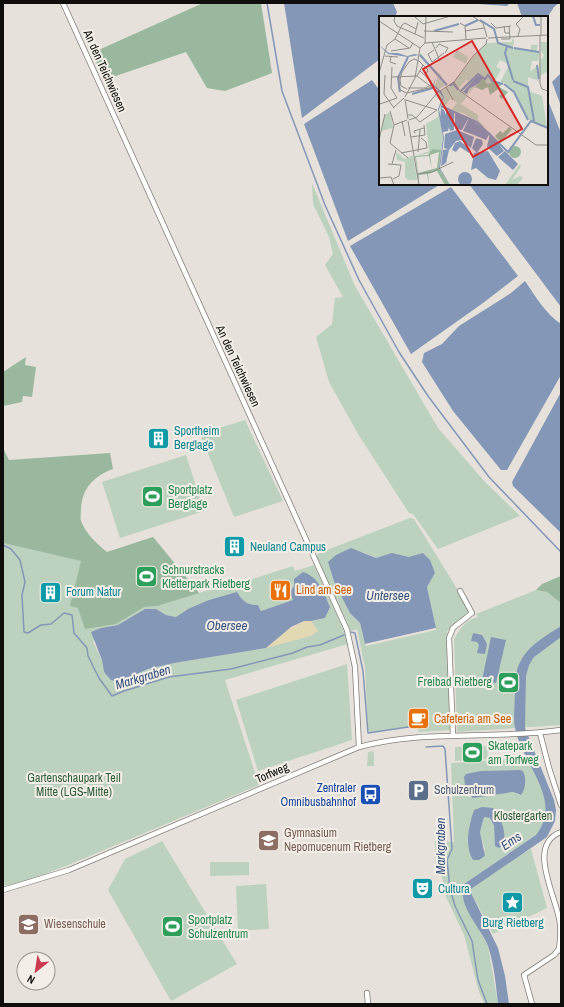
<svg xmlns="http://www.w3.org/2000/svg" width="564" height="1007" viewBox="0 0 564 1007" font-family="'Archivo Narrow',sans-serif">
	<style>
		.green { fill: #bcd2be; fill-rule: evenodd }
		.forest { fill: #99b89d }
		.sand { fill: #e2d9b4 }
		.water { fill: #8497b6 }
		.pier { fill: #e6e1db }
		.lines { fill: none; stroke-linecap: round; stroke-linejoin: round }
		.stream { stroke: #8497b6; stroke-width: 1.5 }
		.street-casing { stroke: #817d77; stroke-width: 6 }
		.street { stroke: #fff; stroke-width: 4.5 }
		.labels { text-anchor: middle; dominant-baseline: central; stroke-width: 4; stroke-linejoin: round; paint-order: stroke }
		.street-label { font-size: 12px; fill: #100e0c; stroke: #f3efe8 }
		.culture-label { font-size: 12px; fill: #0d838f; stroke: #f3efe8; text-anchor: start }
		.leisure-label { font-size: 12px; fill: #27864d; stroke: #f3efe8; text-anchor: start }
		.food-label { font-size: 12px; fill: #c56008; stroke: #f3efe8; text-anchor: start }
		.park-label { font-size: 12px; fill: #305e38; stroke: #f3efe8 }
		.transit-label { font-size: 12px; fill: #164399; stroke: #f3efe8; text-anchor: end }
		.service-label { font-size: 12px; fill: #4e5e75; stroke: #f3efe8; text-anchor: start }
		.education-label { font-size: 12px; fill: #785e54; stroke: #f3efe8; text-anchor: start }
		.water-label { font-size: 13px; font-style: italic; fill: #36517d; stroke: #f3efe8 }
		.inset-river { fill: none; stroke: #8497b6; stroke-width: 2 }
		.inset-road { fill: none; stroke: #908d88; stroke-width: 1 }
		.view { fill: #d62828; fill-opacity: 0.15; stroke: #d62828; stroke-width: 2 }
		.inset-edge { fill: none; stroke: #100e0c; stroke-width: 2 }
	</style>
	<rect width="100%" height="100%" fill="#e6e1db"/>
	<path class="green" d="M312,183L355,286L438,428L485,482L520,516L438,549L413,514L409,513L358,434L329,382L316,337L332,324L335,298L343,297L325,265L333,254L329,237L313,204Z
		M245,420L283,501L234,517L200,434Z
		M186,455L204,511L120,538L102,482Z
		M410,518L414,519L467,605L468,612L447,631L451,730L419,732L416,726L370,732L368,730L365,668L357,629L351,631L316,556L319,553ZM362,552L376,558C405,550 411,558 435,573L427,587L436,628L365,644L360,623L350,613L335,584Z
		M153,537L199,593L241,579L243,582L293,566L295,571L314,565L343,629L348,644L225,680L259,785L66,866L23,882L3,886V543L82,561ZM294,579L325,618L311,621L318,631L266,648L174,663L148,669L119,682L104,672L102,660L93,642L101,628L118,625L156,609L166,615L176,617L188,609L242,601L249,605H258L261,611L293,600Z
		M561,577V725L457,732L454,639C461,627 466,620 478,617L476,614L536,590L547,592Z
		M347,664L352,740L258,771L236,700Z
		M487,746L488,759L455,761V747Z
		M373,751L374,754V766H367L368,752Z
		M528,758C540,784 558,810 536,835L464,884L465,903L488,946L498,1004H485L479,992L464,935L446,897L442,877L436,869L435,841L454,842L451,763ZM520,770L523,771C528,781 526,788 519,795L513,792L469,797C463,790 466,782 467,774L483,771ZM474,810L501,818L495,841L494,826L490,818L484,817L480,832L485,850L470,854L469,826Z
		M162,841L237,964L171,1001L108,890L125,859Z
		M531,849L547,908L493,934L472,895L471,889L510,861Z
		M210,862H249V875L210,876Z
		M266,884L269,929L238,931L236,886Z"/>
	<path class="forest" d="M203,3H261L272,73L225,91L207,88L186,52L104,80L92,53Z
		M26,357L25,365L36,367L32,397L23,396L22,402L3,406V372Z
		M3,448L9,460L110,453L113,469C94,476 82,488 81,509C81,513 80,518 81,521C86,534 97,544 107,552L153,537L199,593L157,606L144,607L116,624L85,629L78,608L70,606L81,561L3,543Z
		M561,576V603L547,592L536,590L542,584Z"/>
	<path class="sand" d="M304,621H311L318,631L311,636L266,648L281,633Z"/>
	<path class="water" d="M284,3H393L397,12L395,17H380V59L302,118Z
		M464,3H510L507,6Z
		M517,3H559L554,7L547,18L522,17Z
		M561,73V106L552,82Z
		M372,80L380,91V184H441L348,241L304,124Z
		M547,98L561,133V307L469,184H547Z
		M451,187L518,276L483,303L411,354L350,246Z
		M525,281C536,297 545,313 561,324V375L507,470H501L453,411L422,362L424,353L442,344L459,326L511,293Z
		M561,392V533L513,486L512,482Z
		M351,548L376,558L392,553L409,557L423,553L430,560L435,573L427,587L436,628L365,644L360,623L350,613L335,584L328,562L336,555Z
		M303,572C319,577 324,593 330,607L325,618L311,621H304L291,627L266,648L174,663L148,669L119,682L111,680L104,672L102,660L91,632L101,628L118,625L145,609H156L166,615L176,617L188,609L209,600L237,592C243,602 247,605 258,605L261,611L293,600L290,592L294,586V579Z
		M561,626V637L534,657L529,665L526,676L525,728L554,800L556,810L555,821L547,837L471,889L472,895L498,948L505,976L509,1004H498C496,985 494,964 488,946C480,926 457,906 464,884L536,835C564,800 522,764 515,728C513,717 515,703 515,692C515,677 516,666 525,654C534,642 549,634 561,626Z
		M473,633L482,635L487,644L485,654L477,653L479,645L477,642L471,641Z
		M491,637L506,640L496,683L482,680Z
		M520,770L523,771C527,779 526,788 521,795L513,792L473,798L466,792L464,777L466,774L481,771Z
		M482,807L493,808C502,820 507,832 503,846L499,848L495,846L494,826L490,818L484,817L480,832L485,856L479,860H473C464,846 469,824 474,810Z"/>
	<path class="pier" d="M436,628V630L366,646L365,644Z"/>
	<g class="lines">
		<path class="stream" d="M267,3L282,91L325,205L359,280L399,352L428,396L489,477L561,552
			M3,545L11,549L20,560L25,582L22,595L24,632L28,633L41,625L51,624L64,613L72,615L74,633L87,648L88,656L99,678L112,696L124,691L169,677L231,669L293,653L307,647L320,645L344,635
			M351,632L355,633L363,671L368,733L408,727L416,728
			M426,747L443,746L445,749L452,849L447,860L450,889L455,906L472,941L478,980L487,1004"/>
		<defs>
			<path id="street" d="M63,3L347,630L355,667L359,747
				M540,733L549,768L561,805
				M453,736L449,638L453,628L472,613L460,591
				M561,832C525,845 558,899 560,924C561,932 560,941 559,949L561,951
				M3,890L69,870L359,747C425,729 494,740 561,730
				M367,993L368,1004
				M532,1004L524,975L554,955L559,949"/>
		</defs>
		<use href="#street" class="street-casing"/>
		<use href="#street" class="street"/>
	</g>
	<defs>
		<symbol id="building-square" viewBox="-11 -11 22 22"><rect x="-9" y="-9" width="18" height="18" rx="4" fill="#0f9aa8" stroke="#f3efe8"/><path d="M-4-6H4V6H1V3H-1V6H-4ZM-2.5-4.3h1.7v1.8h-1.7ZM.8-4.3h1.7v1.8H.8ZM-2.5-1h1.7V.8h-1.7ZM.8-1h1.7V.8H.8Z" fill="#fff"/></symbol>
		<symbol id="stadium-square" viewBox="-11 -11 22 22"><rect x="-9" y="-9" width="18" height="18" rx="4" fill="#2e9e5b" stroke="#f3efe8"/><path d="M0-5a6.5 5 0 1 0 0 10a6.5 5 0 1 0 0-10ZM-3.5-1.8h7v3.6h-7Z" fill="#fff"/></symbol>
		<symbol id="restaurant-square" viewBox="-11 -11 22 22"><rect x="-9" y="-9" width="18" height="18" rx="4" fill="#e8710a" stroke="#f3efe8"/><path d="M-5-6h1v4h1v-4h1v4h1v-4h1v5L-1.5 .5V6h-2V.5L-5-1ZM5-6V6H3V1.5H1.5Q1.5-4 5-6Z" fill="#fff"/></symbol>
		<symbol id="cafe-square" viewBox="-11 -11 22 22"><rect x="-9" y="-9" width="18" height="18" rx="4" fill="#e8710a" stroke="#f3efe8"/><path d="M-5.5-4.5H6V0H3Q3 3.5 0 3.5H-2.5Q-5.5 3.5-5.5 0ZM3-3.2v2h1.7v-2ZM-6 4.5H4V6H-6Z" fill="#fff"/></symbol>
		<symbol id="parking-square" viewBox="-11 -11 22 22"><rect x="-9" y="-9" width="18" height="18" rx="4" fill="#5c6f8a" stroke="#f3efe8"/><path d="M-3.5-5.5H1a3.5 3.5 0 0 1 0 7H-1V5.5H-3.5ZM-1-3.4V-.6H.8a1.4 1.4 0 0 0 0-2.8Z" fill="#fff"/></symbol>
		<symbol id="bus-square" viewBox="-11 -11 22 22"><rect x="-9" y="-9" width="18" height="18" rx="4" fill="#1a4fb4" stroke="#f3efe8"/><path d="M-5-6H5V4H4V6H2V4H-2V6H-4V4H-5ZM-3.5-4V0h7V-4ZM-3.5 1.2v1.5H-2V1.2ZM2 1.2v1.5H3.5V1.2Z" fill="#fff"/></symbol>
		<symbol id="school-square" viewBox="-11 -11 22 22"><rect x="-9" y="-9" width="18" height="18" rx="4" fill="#8d6e63" stroke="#f3efe8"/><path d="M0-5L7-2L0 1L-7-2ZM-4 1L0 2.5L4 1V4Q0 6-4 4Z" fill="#fff"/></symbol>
		<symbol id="theatre-square" viewBox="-11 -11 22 22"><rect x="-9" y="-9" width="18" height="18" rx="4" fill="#0f9aa8" stroke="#f3efe8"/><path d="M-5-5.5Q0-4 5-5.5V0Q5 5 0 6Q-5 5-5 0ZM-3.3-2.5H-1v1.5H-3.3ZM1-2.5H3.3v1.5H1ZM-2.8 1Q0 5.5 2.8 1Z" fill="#fff"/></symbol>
		<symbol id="sight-square" viewBox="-11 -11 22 22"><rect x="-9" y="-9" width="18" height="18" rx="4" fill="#0f9aa8" stroke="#f3efe8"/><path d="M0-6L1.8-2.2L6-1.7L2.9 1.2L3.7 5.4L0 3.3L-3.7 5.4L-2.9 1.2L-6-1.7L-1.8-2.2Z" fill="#fff"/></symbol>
	</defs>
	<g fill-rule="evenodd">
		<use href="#building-square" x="146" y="426" width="25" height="25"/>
		<use href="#stadium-square" x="140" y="484" width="25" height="25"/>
		<use href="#building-square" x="222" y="534" width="25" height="25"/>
		<use href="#stadium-square" x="134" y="564" width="25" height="25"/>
		<use href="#restaurant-square" x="268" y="578" width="25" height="25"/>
		<use href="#building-square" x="38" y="580" width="25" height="25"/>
		<use href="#stadium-square" x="496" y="670" width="25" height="25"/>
		<use href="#cafe-square" x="406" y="706" width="25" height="25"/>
		<use href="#stadium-square" x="460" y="740" width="25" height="25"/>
		<use href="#parking-square" x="406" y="778" width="25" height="25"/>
		<use href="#bus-square" x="358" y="782" width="25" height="25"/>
		<use href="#school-square" x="256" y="828" width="25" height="25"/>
		<use href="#theatre-square" x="410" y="876" width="25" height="25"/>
		<use href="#sight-square" x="500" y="890" width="25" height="25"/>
		<use href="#school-square" x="16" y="912" width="25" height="25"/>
		<use href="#stadium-square" x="160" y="914" width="25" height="25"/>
	</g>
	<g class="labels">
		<g class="street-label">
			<text transform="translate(105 71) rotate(66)">An den Teichwiesen</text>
			<text transform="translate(238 366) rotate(65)">An den Teichwiesen</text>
			<text transform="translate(272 773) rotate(-23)">Torfweg</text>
		</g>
		<g class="culture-label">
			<text x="174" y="431">Sportheim<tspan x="174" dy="14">Berglage</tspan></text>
			<text x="250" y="547">Neuland Campus</text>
			<text x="66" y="592">Forum Natur</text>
			<text x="438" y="889">Cultura</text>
			<text x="513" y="923" text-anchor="middle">Burg Rietberg</text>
		</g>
		<g class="leisure-label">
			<text x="168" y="490">Sportplatz<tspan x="168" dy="14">Berglage</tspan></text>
			<text x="162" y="570">Schnurstracks<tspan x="162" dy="14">Kletterpark Rietberg</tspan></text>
			<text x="492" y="682" text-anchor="end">Freibad Rietberg</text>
			<text x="488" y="746">Skatepark<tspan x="488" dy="14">am Torfweg</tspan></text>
			<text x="188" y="920">Sportplatz<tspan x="188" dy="14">Schulzentrum</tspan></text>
		</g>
		<g class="food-label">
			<text x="296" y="590">Lind am See</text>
			<text x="434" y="719">Cafeteria am See</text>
		</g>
		<g class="park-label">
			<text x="74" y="778">Gartenschaupark Teil<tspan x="74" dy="14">Mitte (LGS-Mitte)</tspan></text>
			<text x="523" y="816">Klostergarten</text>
		</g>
		<g class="transit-label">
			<text x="356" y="788">Zentraler<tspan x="356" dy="14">Omnibusbahnhof</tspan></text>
		</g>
		<g class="service-label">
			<text x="434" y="790">Schulzentrum</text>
		</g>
		<g class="education-label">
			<text x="284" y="833">Gymnasium<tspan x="284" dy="14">Nepomucenum Rietberg</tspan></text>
			<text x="44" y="924">Wiesenschule</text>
		</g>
		<g class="water-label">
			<text x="388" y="595">Untersee</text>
			<text x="227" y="625">Obersee</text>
			<text transform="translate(143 677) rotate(-17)">Markgraben</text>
			<text transform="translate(511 841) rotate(-34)">Ems</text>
			<text transform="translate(440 846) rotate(-90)">Markgraben</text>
		</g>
	</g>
	<g transform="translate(379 16)">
		<rect width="169" height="169" fill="#e6e1db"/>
		<path d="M134,21L135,25L134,32L152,35V29H159L157,35L161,36L159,45H153L151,56L158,50L160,65L149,61V69L150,75L163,80L168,111L148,103L136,76L126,67H121L129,51L127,47L121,44L117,51L122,53L116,65L108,68L103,74L96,71L88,79L81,74L89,65L88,63L80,72L75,66L97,37L108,27L133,26ZM100,59L103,62L100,67L90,73L89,77L84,75ZM162,26H169V55L161,60L160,46L165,40L162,35ZM78,34L89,41L87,48L74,41ZM42,37L49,48L62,59L66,70L59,73L56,70L59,59L40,39ZM74,67L88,81L82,88L99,99V104L107,112L84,97L72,94L78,87L72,83L67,72ZM67,72L72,82L65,92L60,93L63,86L56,80ZM59,92L64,122L62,135L36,140L50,135L47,108L59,101ZM11,96L14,112L2,115L6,99ZM17,137L21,138L20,141L23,138L22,141L26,143L34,139L38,164H29L26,161V146L18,144ZM140,149H142L141,152L133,164L141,160L144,162L138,169H126Z" fill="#bcd2be" fill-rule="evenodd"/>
		<path d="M104,62L108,68L116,65L123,68L120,71L129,76L123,83L120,80L123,77L119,73L111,79L109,71L103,74L96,71ZM130,111L133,113L122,127L116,120L121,115L124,117ZM130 136a6 6 0 1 1 12 0a6 6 0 1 1-12 0ZM53,133L62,134L60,152L71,169H66L58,155L49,158L50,169L48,158L40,159V169L36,140L49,139ZM60,136L58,152L39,157L37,141L50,140L53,153L51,139Z" fill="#99b89d" fill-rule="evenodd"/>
		<path d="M0,29L10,37H19L28,40L36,38L40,39L58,58L55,69L62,75L65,81L60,93L65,122L61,152L71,169L60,152L64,122L59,93L64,81L54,69L58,59L40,39L29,41L9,38ZM99,59L104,62L100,67L90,73L88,78L84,76ZM62,92L65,94L67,99V94L75,96V114L71,115L70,111L69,115L64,116L61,105ZM76,97L89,103L83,114L76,113ZM90,102L111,117L107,124L95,119L99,112L95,119L84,115ZM78,114L95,121L92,132L82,124L77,125L70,134L67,147L62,150L64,134L69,133L65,132L66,118ZM111,117L125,135L118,140L108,131ZM97,122L103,124L104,128L98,137L93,132ZM81,125L91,133L90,137L81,131L77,136L73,134L76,127ZM109,135L121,155L117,164L109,162L97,152L92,154L95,137ZM126,135L139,148L134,154L119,141ZM79 163a7 7 0 1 1 14 0a7 7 0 1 1-14 0Z" fill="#8497b6"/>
		<path class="inset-river" d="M154,0L157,9H161M101,4L115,13L119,27L134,32M86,10L99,4M55,15L80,8M128,31L126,37L134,64M135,32L160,36M41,39L68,69M158,49L160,63M134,65L149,71L155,105M125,68L135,76L149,104M71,70L74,67L79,74M82,75L99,58L106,63L109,59L113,65L124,68M21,76L19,62L29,41M33,78L54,72M62,90L98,106L129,136L152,105L169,112"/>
		<path class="inset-road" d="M16,0L15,5L18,10L45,22M35,0L44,8L72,0M93,0L104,7L108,21M162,0V19M0,5L41,32L46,27L47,0M81,7L86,10L87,23M112,7L117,12L132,10M125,10L126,17H131M45,15L74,16M86,15L105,12M36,18L39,6M161,19V68L163,73L169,75M139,20L141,13L137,8L145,0M109,22L169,19M16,23L30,32M122,23H131L130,10M53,26L61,45M46,27L107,22M57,32L60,28L69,32L66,37M55,34L49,38L53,46L65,37M12,35L31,32L34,27M6,40L19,41M12,40L11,46L17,48M41,55L52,65V69M0,57L8,29L16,23L23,9L26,7L37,13M6,59L5,78L15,92M38,60L44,49M12,61L38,60L59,76M20,61V73L27,77L55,71M75,66L81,75L157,129H169M67,71L74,84M29,72H46L52,69M28,73L22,70L21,64L23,56L30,46L35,43L40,45L49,54L47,58M26,81L36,62L41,32M26,83L29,103M0,84L1,88L18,82L12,72L13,51M27,84L58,94L41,106L33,99H29M14,92L25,82M11,95L15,109L11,127L29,142M30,104L38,101L58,77L75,66L94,40L107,28L108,23M23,105L26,120M29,105L40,169M15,109L28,104M36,117L35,115L45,112M32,121L46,119L45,109M0,124L6,98M39,136L41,114M22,137L48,132L47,126L42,122M9,148L22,149L20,160L14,163M13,148L17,134M38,158L53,156L74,146M0,162L12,161L15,169"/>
		<path class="view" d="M93,25L143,113L94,141L44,53Z"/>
		<rect width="169" height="169" class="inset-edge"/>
	</g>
	<rect width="564" height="1007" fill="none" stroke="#100e0c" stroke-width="8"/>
	<g transform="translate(36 971) rotate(210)"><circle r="19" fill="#f3efe8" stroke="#989590"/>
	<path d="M0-3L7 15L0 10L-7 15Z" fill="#ca3a50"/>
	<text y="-6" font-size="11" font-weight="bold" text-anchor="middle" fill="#100e0c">N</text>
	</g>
</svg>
